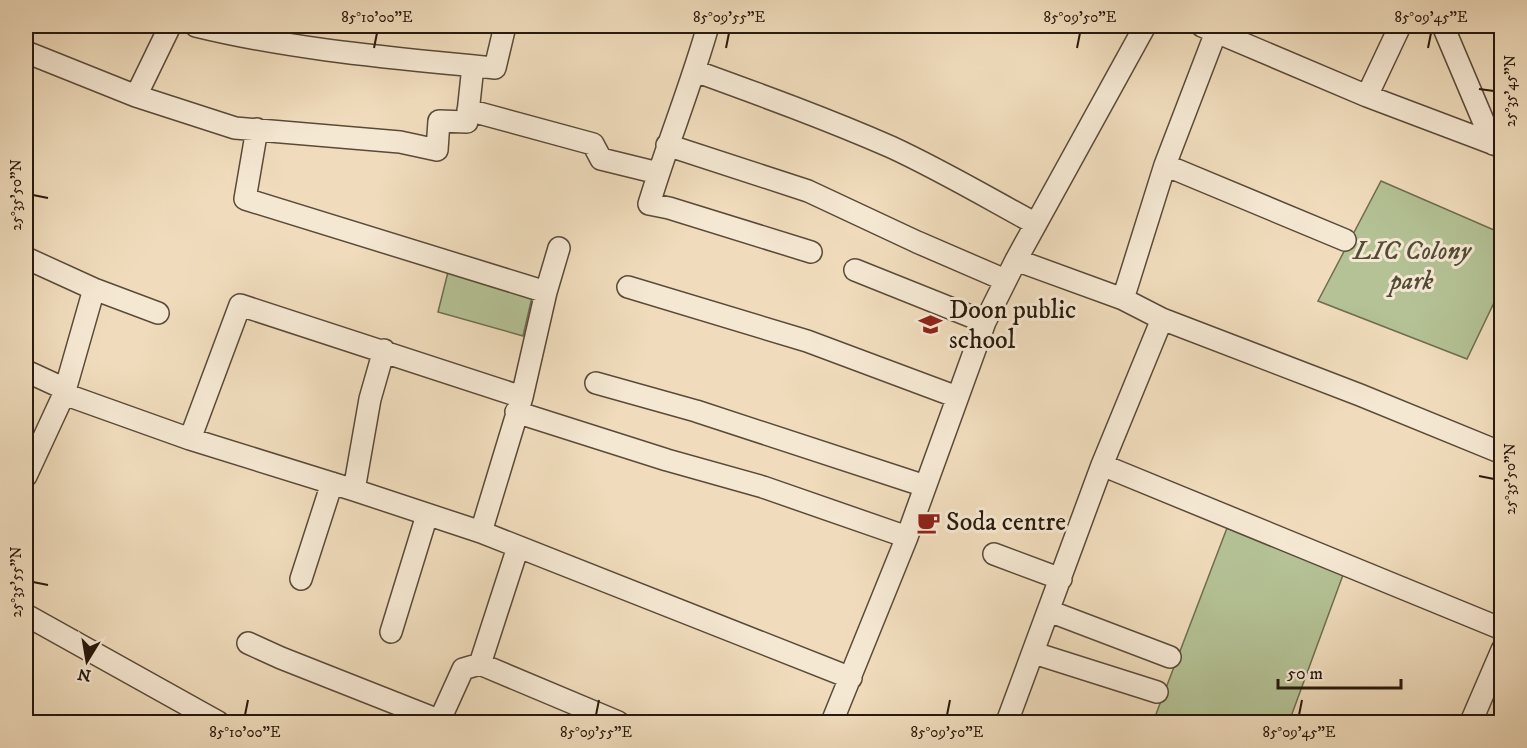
<svg xmlns="http://www.w3.org/2000/svg" width="1527" height="748" viewBox="0 0 1527 748" font-family="'IM FELL DW Pica',serif">
	<style>
		.green { fill: #b4c295; stroke: #6e6e51; stroke-width: 1.5 }
		.lines { fill: none; stroke-linecap: round; stroke-linejoin: round }
		.minor-casing { stroke: #5a4a39; stroke-width: 24 }
		.minor { stroke: #f5e8d3; stroke-width: 21 }
		.ticks { fill: none; stroke: #28190d; stroke-width: 2 }
		.labels { text-anchor: middle; dominant-baseline: central; stroke-width: 6; stroke-linejoin: round; paint-order: stroke }
		.park-label { font-size: 26px; font-style: italic; fill: #524c36; stroke: #f5e8d3 }
		.poi-label { font-size: 26px; fill: #28190d; stroke: #f5e8d3; text-anchor: start }
		.neatline { fill: none; stroke: #28190d; stroke-width: 2 }
		.ticks-label { font-size: 15px; text-anchor: middle; fill: #28190d }
	</style>
	<rect width="100%" height="100%" fill="#f0dcbc"/>
	<filter id="stains"><feTurbulence type="fractalNoise" baseFrequency=".00333" numOctaves="4"/><feColorMatrix values="0 0 0 0 .2 0 0 0 0 .09 0 0 0 0 .02 0 0 0 .5 -.17"/></filter>
	<radialGradient id="worn" r=".72"><stop offset=".6" stop-color="#630" stop-opacity="0"/><stop offset="1" stop-color="#630" stop-opacity=".3"/></radialGradient>
	<path class="green" d="M1381,181L1501,233V288L1467,359L1318,301Z
		M449,268L533,293L523,336L438,312Z
		M1227,528L1343,575L1289,722H1153Z"/>
	<g class="lines">
		<defs>
			<path id="minor" d="M196,26C294,50 395,58 495,68L505,26
				M708,26C691,86 667,144 649,204L669,208L811,252
				M1202,26L1367,96L1502,147
				M1443,26L1493,144
				M26,52L136,96L235,128L400,142L437,150L439,121L467,122L473,66
				M695,71C761,95 827,119 891,147C941,170 988,198 1036,224
				M136,96L170,26
				M1367,96L1400,26
				M468,110L593,144L601,159L658,173
				M257,129L245,199L546,292
				M667,145L808,191L917,242L1005,280
				M1165,165L1345,240
				M559,248L546,292L522,397L481,532L851,678
				M26,258L94,289L158,313
				M1016,260L1123,299L1162,319L1360,395L1502,453
				M855,270L985,322
				M628,287L807,341L957,397
				M1123,299L1165,165L1216,32
				M1162,319L1102,465L1502,629
				M26,371L65,389
				M596,383L696,411L925,486
				M64,394L94,289
				M516,412L667,460L763,487L907,537
				M190,439L240,305L522,397
				M26,476L64,394L190,439L354,490L481,532
				M354,490L370,399L384,350
				M518,547L480,664L618,722
				M994,554L1061,579
				M301,579L332,483
				M1049,611L1170,657
				M26,615L218,722
				M391,632L427,515
				M248,643L281,658L433,718L439,717L443,713L463,669L480,664
				M1034,653L1157,692
				M832,722L907,537L985,322L1016,260L1145,26
				M1007,722L1102,465
				M1471,722L1502,650"/>
		</defs>
		<use href="#minor" class="minor-casing"/>
		<use href="#minor" class="minor"/>
	</g>
	<path class="ticks" d="M374,48L377,33M726,48L729,33M1077,48L1080,33M1428,48L1431,33M1479,89L1494,91M33,195L48,198M1479,476L1494,479M33,582L48,585M245,715L248,700M596,715L599,700M947,715L950,700M1299,715L1302,700"/>
	<defs>
		<symbol id="school-bare" viewBox="-9 -9 18 18"><path d="M0-5L7-2L0 1L-7-2ZM-4 1L0 2.5L4 1V4Q0 6-4 4Z" fill="#8f2418" stroke="#f5e8d3" stroke-width="2.5" paint-order="stroke"/></symbol>
		<symbol id="cafe-bare" viewBox="-9 -9 18 18"><path d="M-5.5-4.5H6V0H3Q3 3.5 0 3.5H-2.5Q-5.5 3.5-5.5 0ZM3-3.2v2h1.7v-2ZM-6 4.5H4V6H-6Z" fill="#8f2418" stroke="#f5e8d3" stroke-width="2.5" paint-order="stroke"/></symbol>
	</defs>
	<g fill-rule="evenodd">
		<use href="#school-bare" x="914" y="308" width="33" height="33"/>
		<use href="#cafe-bare" x="912" y="506" width="33" height="33"/>
	</g>
	<g class="labels">
		<g class="park-label">
			<text x="1412" y="251">LIC Colony<tspan x="1412" dy="30">park</tspan></text>
		</g>
		<g class="poi-label">
			<text x="949" y="310">Doon public<tspan x="949" dy="30">school</tspan></text>
			<text x="946" y="522">Soda centre</text>
		</g>
	</g>
	<rect width="1527" height="748" fill="none" stroke="#f0dcbc" stroke-width="66"/>
	<g transform="translate(87 661) rotate(191)" stroke="#f5e8d3" stroke-width="4.5" paint-order="stroke">
	<path d="M0-4.5L10 22L0 15L-10 22Z" fill="#28190d"/>
	<text y="-9" font-size="16" font-weight="bold" text-anchor="middle" fill="#28190d">N</text>
	</g>
	<path d="M1278 679v9h123v-9" fill="none" stroke="#28190d" stroke-width="3"/>
	<text x="1287" y="679" font-size="18" fill="#28190d" stroke="#f5e8d3" stroke-width="4.5" paint-order="stroke">50 m</text>
	<rect x="33" y="33" width="1461" height="682" class="neatline"/>
	<g class="ticks-label">
		<text x="377" y="22">85°10'00"E</text>
		<text x="729" y="22">85°09'55"E</text>
		<text x="1080" y="22">85°09'50"E</text>
		<text x="1431" y="22">85°09'45"E</text>
		<text transform="translate(1510 91) rotate(-90)" y="5">25°35'45"N</text>
		<text transform="translate(16 195) rotate(-90)" y="5">25°35'50"N</text>
		<text transform="translate(1510 479) rotate(-90)" y="5">25°35'50"N</text>
		<text transform="translate(16 582) rotate(-90)" y="5">25°35'55"N</text>
		<text x="245" y="737">85°10'00"E</text>
		<text x="596" y="737">85°09'55"E</text>
		<text x="947" y="737">85°09'50"E</text>
		<text x="1299" y="737">85°09'45"E</text>
	</g>
	<rect width="100%" height="100%" filter="url(#stains)"/>
	<rect width="100%" height="100%" fill="url(#worn)"/>
</svg>
